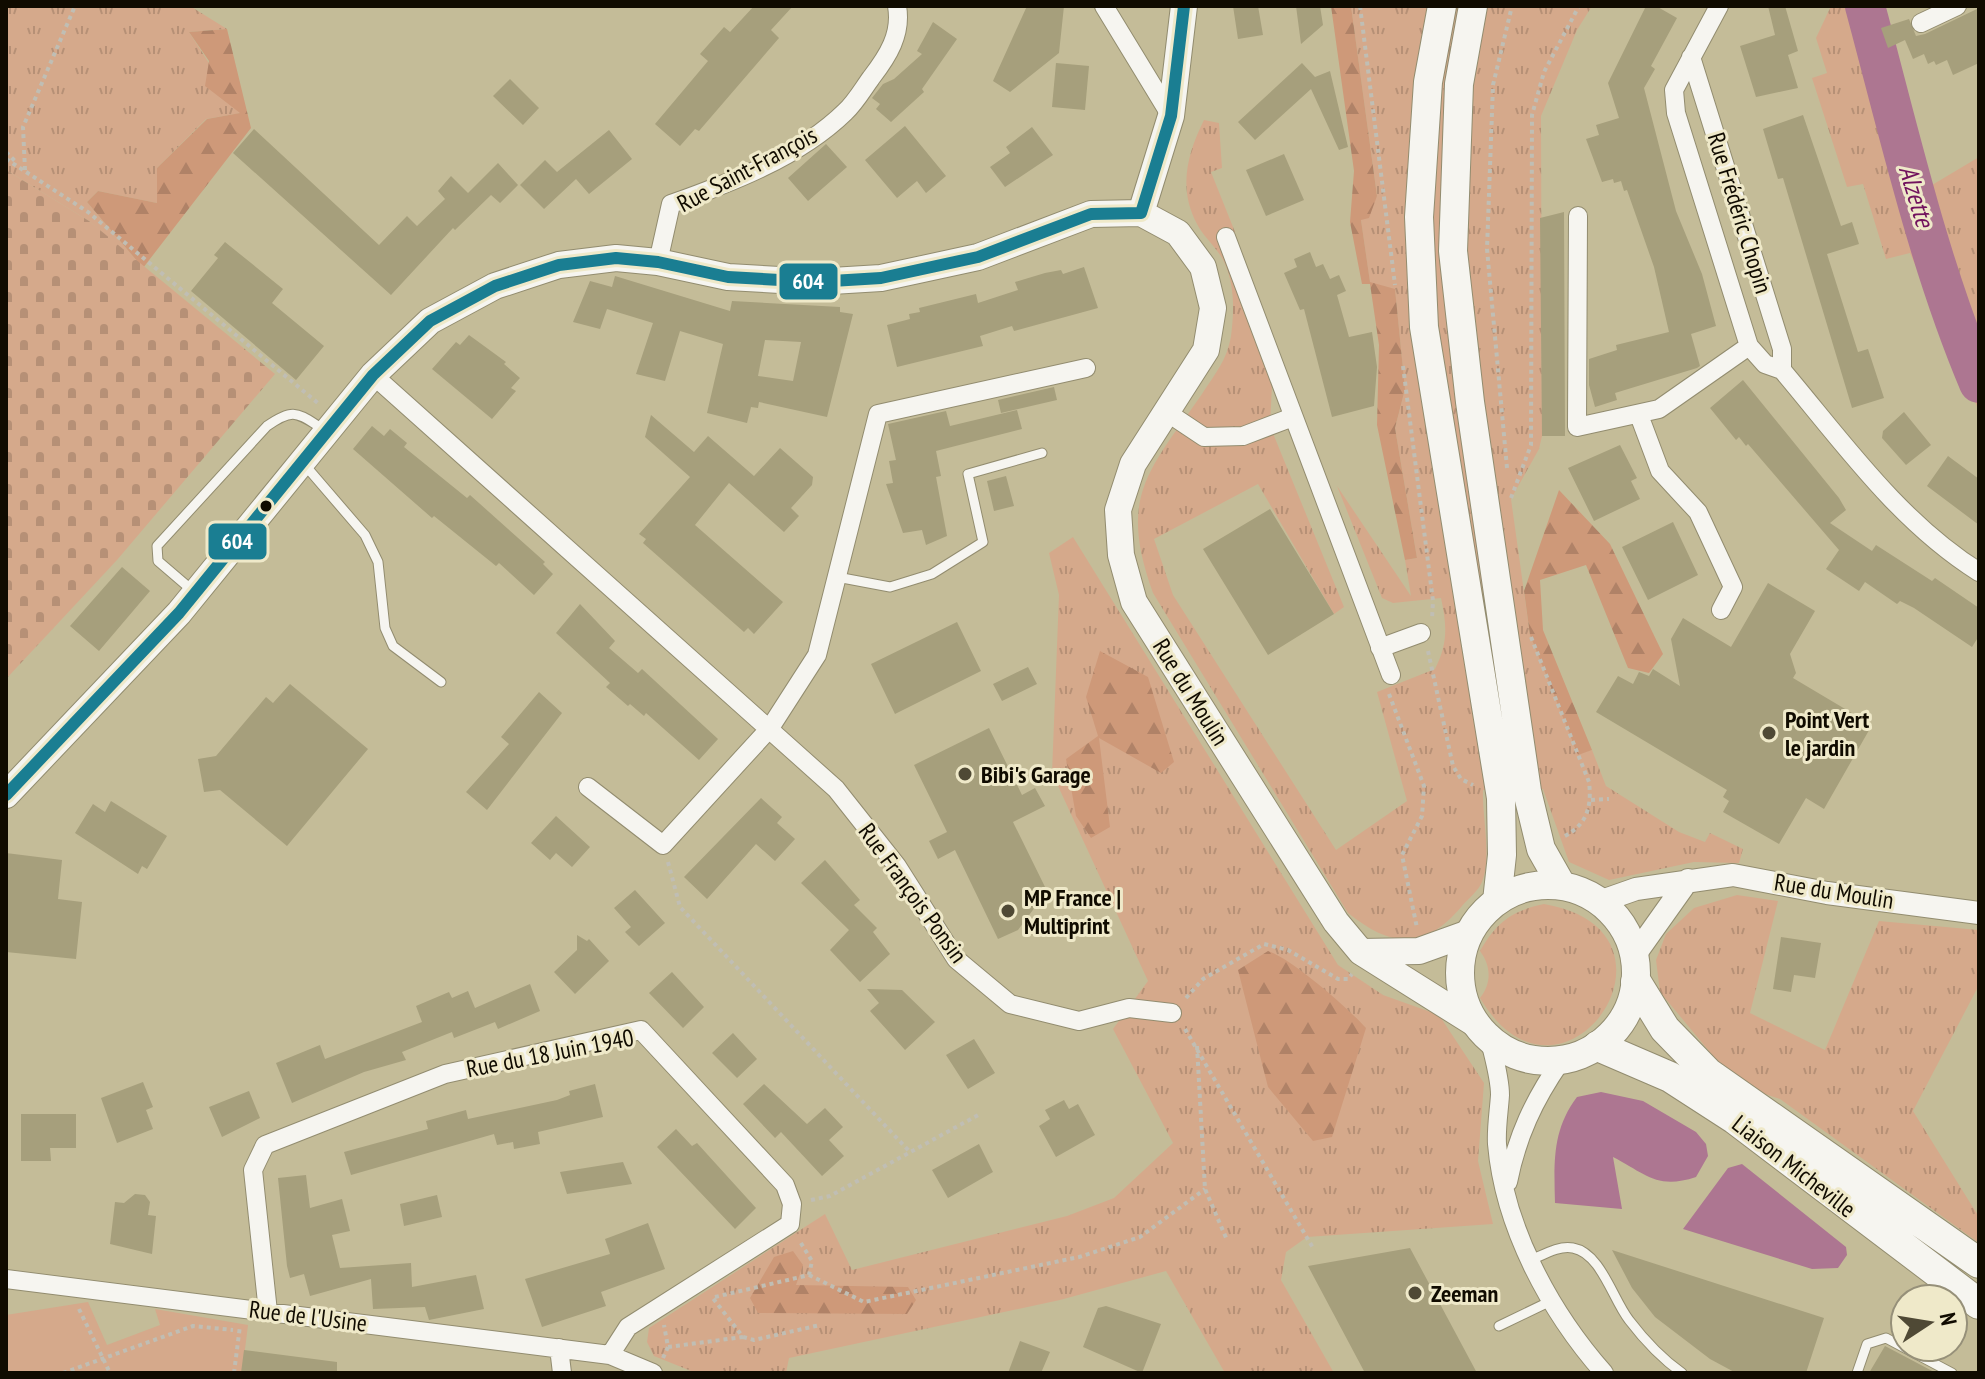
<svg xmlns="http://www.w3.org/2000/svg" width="1985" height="1379" viewBox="0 0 1985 1379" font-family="'PT Sans Narrow',sans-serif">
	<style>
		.grass { fill: url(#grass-tufts) }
		.forest { fill: url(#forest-firs) }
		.cemetery { fill: url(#cemetery-stones) }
		.green { fill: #d5a98b }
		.water { fill: #ad7691 }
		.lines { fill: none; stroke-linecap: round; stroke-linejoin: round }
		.river { stroke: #ad7691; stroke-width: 40 }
		.building { fill: #a69f7c; fill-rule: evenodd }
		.service-casing { stroke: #928c6f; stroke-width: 11 }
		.minor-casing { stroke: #928c6f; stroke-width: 20 }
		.tertiary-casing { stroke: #928c6f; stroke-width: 24 }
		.secondary-casing { stroke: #928c6f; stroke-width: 28 }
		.primary-casing { stroke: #928c6f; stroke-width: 30 }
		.trunk-casing { stroke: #928c6f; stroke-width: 32 }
		.path { stroke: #c0beb4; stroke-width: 4; stroke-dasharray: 4 4; stroke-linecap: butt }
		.service { stroke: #f6f5f0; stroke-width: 9 }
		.minor { stroke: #f6f5f0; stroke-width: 18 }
		.tertiary { stroke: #f6f5f0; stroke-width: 22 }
		.secondary { stroke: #f6f5f0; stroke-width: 26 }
		.primary { stroke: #f6f5f0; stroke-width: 28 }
		.trunk { stroke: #f6f5f0; stroke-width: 30 }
		.bus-1-casing { stroke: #efe9c9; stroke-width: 18 }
		.bus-1 { stroke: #1a7e92; stroke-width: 12 }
		.bus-dot { fill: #100b00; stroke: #efe9c9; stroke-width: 3 }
		.poi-dot { fill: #4f4935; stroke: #efe9c9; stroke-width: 3 }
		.labels { text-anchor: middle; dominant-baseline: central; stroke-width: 6; stroke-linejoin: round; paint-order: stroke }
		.street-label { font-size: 24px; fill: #100b00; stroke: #efe9c9 }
		.poi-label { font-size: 24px; font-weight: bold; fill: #100b00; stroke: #efe9c9; text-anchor: start }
		.water-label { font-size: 26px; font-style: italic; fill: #71125d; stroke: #efe9c9 }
		.line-badge { stroke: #efe9c9; stroke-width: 3 }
		.badge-label { font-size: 22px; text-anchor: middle; font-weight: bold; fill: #fff }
	</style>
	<defs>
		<pattern id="grass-tufts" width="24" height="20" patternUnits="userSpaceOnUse" patternTransform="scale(2)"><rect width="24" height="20" fill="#d5a98b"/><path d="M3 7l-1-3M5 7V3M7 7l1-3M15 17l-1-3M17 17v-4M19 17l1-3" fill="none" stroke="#b69076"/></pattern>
		<pattern id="forest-firs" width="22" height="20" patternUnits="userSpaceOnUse" patternTransform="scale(2)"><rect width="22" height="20" fill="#ce9979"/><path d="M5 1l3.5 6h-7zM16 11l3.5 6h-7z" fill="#b08267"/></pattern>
		<pattern id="cemetery-stones" width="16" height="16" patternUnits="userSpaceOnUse" patternTransform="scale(2)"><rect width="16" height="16" fill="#d5a98b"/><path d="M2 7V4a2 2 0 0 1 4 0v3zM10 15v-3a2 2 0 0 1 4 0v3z" fill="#b69076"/></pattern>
	</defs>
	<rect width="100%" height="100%" fill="#c4bc98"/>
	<path class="grass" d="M6,6H190L227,29L189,32L241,113L206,119L157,168V203L98,191L87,202L143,268L89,221L6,170Z
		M1351,6H1592L1577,30L1541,116L1542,436L1539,449L1511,499L1530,635L1578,754L1592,750L1606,786L1679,832L1705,842L1710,833L1743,849L1739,863L1694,862L1609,880L1569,862L1543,789L1483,790C1482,818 1492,856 1482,882C1479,890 1468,899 1462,906C1424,951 1392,948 1348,913L1153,593C1118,496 1148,472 1202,394C1215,374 1227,360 1231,336C1234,312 1235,287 1225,264C1219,249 1204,238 1197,224C1178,189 1187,154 1204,120L1219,123L1222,168L1211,172L1235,232L1226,237L1268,348L1260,353L1272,385L1270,426L1344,607L1334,614L1258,484L1154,539L1173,595L1336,850L1407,801L1377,692L1435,669C1448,643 1447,626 1441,598L1393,603L1382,598L1337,486L1411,596L1405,560L1417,558L1395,428L1405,389L1395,290L1370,283L1361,220L1377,196Z
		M1831,6H1872L1927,188L1979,157V411L1910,253L1886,259L1863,184L1847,187L1812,78L1827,73L1816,38Z
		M1073,537L1338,965L1383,995L1439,1015L1484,1083L1478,1161L1493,1224L1307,1237L1286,1252L1281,1280L1334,1373H1225L1166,1271L1060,1300L789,1358L786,1373H696L654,1356L647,1342L649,1328L825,1214L852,1270L1067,1216L1114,1198L1173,1143L1113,1029L1148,981L1052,773L1059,595L1049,553Z
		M1737,895L1778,901L1750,1013L1825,1050L1879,921L1979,930V985L1913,1111L1979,1217V1243L1780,1099L1753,1090L1718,1062L1660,992L1656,960L1666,934L1694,908Z
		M1544,904C1703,931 1562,1136 1480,998C1492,983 1491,966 1480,951C1496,923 1511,911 1544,904Z"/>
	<path class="forest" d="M1331,6H1351L1377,196L1369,218L1361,220L1370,282L1395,289L1405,389L1395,428L1417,558L1405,560L1377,425L1379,345L1370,284H1362L1350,222L1354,171Z
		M227,29L251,128L143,268L87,202L98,191L157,203V168L207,119L240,113L205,86L209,61L189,32Z
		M1559,490L1610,544L1663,654L1649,673L1628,668L1586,565L1540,580L1543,630L1592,750L1578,755L1530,635L1524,591Z
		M1100,651L1148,677L1174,762L1161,773L1099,738L1110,827L1091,838L1076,816L1066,759L1098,736L1086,697Z
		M1268,951C1291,958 1348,1008 1366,1028L1332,1137L1313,1141L1268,1087L1238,970Z
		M793,1251L803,1265L796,1285L908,1287L916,1300L907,1314L758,1313L750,1298L774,1257Z"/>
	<path class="cemetery" d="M6,170L89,221L275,374L117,560L6,679Z"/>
	<path class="green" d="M88,1302L107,1345L160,1325L155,1309L248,1325L242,1373H6V1315Z"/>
	<path class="water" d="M1601,1092L1643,1101L1696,1132L1706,1144L1708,1156L1696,1177C1657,1190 1646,1174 1613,1157L1622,1209L1555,1203C1554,1163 1552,1130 1577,1097Z
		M1742,1164L1846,1247L1847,1255L1838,1268L1812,1269L1683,1229L1728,1168Z"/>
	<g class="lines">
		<path class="river" d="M1865,6C1899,132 1928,262 1979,383"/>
	</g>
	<path class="building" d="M754,6H793L771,30L779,38L699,131L695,129L680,146L655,124L708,61L700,54L724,27L730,32Z
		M1027,6H1064L1059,53L1010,92L993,81Z
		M1233,6H1258L1263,35L1238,39Z
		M1296,6H1320L1323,25L1301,44Z
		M1646,6H1656L1677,18L1651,66L1655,69L1644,88L1676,211L1702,274L1716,326L1691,334L1700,366L1697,368L1615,393L1617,400L1595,407L1589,385V359L1617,350L1616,345L1669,332L1654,267L1627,190L1624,191L1621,181L1614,183L1613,179L1602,182L1586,139L1599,135L1596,125L1619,118L1608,83Z
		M1768,6H1785L1798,51L1788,55L1798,88L1756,97L1740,46L1775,35Z
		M1979,8V63L1953,75L1947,60L1936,65L1934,61L1928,64L1924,54L1913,59L1905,40L1888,48L1881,28L1909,19L1916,36L1925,34Z
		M933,22L957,39L922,89L924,92L891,122L876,109L880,104L872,98L883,84L894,79L922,54L917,51Z
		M1056,63L1089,66L1085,110L1052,107Z
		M1302,63L1315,77L1330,71L1348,147L1339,150L1311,89L1255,140L1238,122Z
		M510,79L539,108L523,125L493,96Z
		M1803,115L1841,226L1852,222L1859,244L1827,254L1858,352L1868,349L1884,398L1852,408L1783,178L1778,179L1763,129Z
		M905,126L946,176L926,193L917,181L897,198L865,160Z
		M1032,127L1053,155L1005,187L990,167L1010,153L1006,147Z
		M254,129L379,245L407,216L417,226L445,199L438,191L451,176L468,193L498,163L518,185L500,203L491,195L455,230L453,228L391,295L233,153Z
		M609,130L632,159L589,194L576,179L544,209L520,185L545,160L557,172Z
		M826,144L847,167L808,201L788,178Z
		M1284,154L1304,200L1266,216L1246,170Z
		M1564,212L1565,436H1542L1540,218Z
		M225,242L283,289L272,303L324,346L296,380L191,291L218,258L214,255Z
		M1310,252L1316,267L1323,264L1330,279L1339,275L1346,291L1337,295L1349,337L1372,332L1377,367L1374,406L1332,417L1304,309L1300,310L1284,273L1297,267L1294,259Z
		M1084,267L1098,308L1014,331L1012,326L980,336L983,346L897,367L887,325L910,319L909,314L920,312L919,308L976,294L978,303L1018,290L1015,282L1045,273L1061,270L1063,274Z
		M615,276L730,311L732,301L840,307V312L853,314L827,417L759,402L758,408L751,407L747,423L707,413L723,344L680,331L665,381L636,374L653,323L607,309L600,329L573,322L590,281L612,287ZM765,340L801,342L793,381L758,376Z
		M469,335L506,362L504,364L520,378L511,388L516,391L492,419L432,369L456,342L460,345Z
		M1743,380L1839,498L1846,510L1830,523L1872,551L1876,545L1932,581L1935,578L1979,608V636L1972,647L1914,608L1900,601L1897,604L1865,582L1859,591L1826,569L1839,550L1748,444L1746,446L1739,437L1736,440L1710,408Z
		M1054,387L1057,400L1001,413L998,400Z
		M1017,410L1022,429L936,451L941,476L936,477L947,536L926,545L922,530L903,533L886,484L893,483L889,461L896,460L888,424L946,411L950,426Z
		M1904,412L1931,445L1906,465L1882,438L1883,431Z
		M651,415L694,452L708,436L754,476L780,448L813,477L812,485L791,508L799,516L784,532L729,483L695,525L783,602L754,634L748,628L744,632L643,543L646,539L639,534L690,477L645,437Z
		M372,426L384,436L390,429L407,443L404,447L467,498L470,495L545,562L543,564L553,574L534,595L499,563L496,566L434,516L432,518L353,449Z
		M1620,445L1637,478L1631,481L1640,499L1594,521L1568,468Z
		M1948,456L1979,479V525L1927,486Z
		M1006,476L1014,506L994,511L987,481Z
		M1270,509L1334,614L1268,655L1203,549Z
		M1673,522L1698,575L1648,600L1622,547Z
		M122,567L150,591L99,651L70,626Z
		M1768,583L1815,611L1790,654L1796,673L1793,678L1872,725L1824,809L1806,798L1779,844L1723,812L1729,801L1723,797L1727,790L1596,712L1618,676L1633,684L1639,672L1649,676L1653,669L1680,686L1671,639L1683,618L1731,647Z
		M580,604L615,641L609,648L638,673L642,669L718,739L699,760L646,713L644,716L630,704L628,706L606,687L610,683L556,633Z
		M957,622L981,671L895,714L871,664Z
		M1028,667L1037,684L1002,701L993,684Z
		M290,684L368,749L287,846L220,790L204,792L198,759L216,756L266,697L273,703Z
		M539,692L562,713L487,810L466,792L509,744L501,737Z
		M989,728L1022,795L1035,788L1045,806L1013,822L1047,891L1018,930L998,939L955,850L938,859L929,841L947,832L914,765Z
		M761,798L782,817L777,823L795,839L775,861L756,844L707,899L684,877Z
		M111,801L167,836L147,869L142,866L138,874L75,833L93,804L105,812Z
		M556,816L590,847L572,867L556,853L550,860L531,843Z
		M6,853L62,860L58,899L82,902L76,959L6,952Z
		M825,860L860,900L854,905L877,928L873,932L890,954L860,982L830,950L849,930L801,883Z
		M635,890L665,923L639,946L625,932L631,927L614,908Z
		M577,935L587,941L589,939L609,961L575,994L554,972L577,950Z
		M1781,937L1821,943L1815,978L1794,975L1791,992L1773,989Z
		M672,972L704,1007L683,1028L649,993Z
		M530,984L540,1011L498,1029L495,1022L454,1038L452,1032L402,1052L406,1060L364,1072L292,1103L276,1063L320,1045L325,1059L422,1022L416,1006L449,992L452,998L468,991L475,1008Z
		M867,989L902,990L935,1022L905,1050L870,1011L879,1003Z
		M733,1033L757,1059L737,1078L712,1053Z
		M974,1039L995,1073L968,1089L946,1055Z
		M143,1082L153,1107L146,1110L153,1129L117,1143L101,1098Z
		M595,1084L603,1117L538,1132L540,1144L514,1149L513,1142L497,1145L494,1134L351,1175L344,1152L428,1129L426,1121L466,1110L468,1119L557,1100L570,1095L569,1091Z
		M764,1084L807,1124L825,1108L843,1127L829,1140L844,1156L822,1176L781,1132L775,1138L743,1104Z
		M249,1091L260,1118L222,1137L209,1107Z
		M1064,1100L1069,1109L1078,1104L1095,1135L1056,1157L1039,1126L1050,1119L1045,1110Z
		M21,1114H76V1148H50L51,1161H21Z
		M676,1129L692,1146L697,1143L756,1208L735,1229L657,1147Z
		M979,1144L993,1172L948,1198L932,1170Z
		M623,1162L632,1184L567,1194L560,1172Z
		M306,1175L310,1208L342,1199L350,1231L332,1235L340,1268L411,1263L412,1287L476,1275L484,1309L429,1320L425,1307L373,1309L371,1279L310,1296L304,1274L290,1278L287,1266L278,1178Z
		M135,1194L145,1195L150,1202L148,1215L156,1216L152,1254L110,1244L115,1202L124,1203Z
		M437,1195L442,1217L404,1226L400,1204Z
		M648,1223L665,1269L601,1292L606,1306L542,1327L525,1279L610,1254L605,1239Z
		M1410,1248L1477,1373H1365L1308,1266Z
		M1612,1250L1824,1318L1806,1373H1736L1710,1359L1655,1317L1632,1288Z
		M1106,1306L1161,1324L1142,1373L1083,1347L1098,1308Z
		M1020,1341L1050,1352L1041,1373H1008Z
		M1885,1346L1936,1373H1869Z
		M244,1350L337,1362V1373H241Z"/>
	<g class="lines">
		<defs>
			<path id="service" d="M304,464L365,535L378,562L385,628L393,646L441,682
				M837,577L890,587L932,574L983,542L968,474L1042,453
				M193,591L158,561L157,546L267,426C294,407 297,413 323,429
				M1531,1260C1543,1255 1559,1245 1573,1248C1601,1253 1613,1300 1629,1320C1645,1341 1661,1358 1682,1373
				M1499,1326L1553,1300
				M1857,1373L1867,1344L1886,1338L1952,1373"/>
			<path id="minor" d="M1104,6L1171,116
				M1719,6L1674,90L1676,113L1749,346L1765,364L1782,370C1842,441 1899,522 1979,572
				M1921,23L1957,6
				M1691,57L1782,349V370
				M1578,216L1577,427L1659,409L1749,346
				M1226,237L1391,675
				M658,262L671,204C730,183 799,157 845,112C855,103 863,89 871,78C888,56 902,34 897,6
				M373,375L836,789L897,866L956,959L1010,1004L1079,1021L1129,1008L1172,1013
				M1168,413L1204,437L1243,436L1293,417
				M1639,415L1660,471L1698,512L1733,587L1721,610
				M1380,648L1421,633
				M588,787L663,845L770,728L817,655L878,414L1086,368
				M1490,1041C1494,1058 1500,1078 1500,1095C1499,1111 1496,1128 1497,1144C1504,1227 1550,1312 1604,1373
				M1508,1182C1517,1136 1534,1100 1561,1061
				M6,1279L610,1355L653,1373
				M268,1312L253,1170L265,1145L445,1074L641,1030L785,1185L792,1204L790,1224L628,1327L610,1355
				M559,1348L562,1373"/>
			<path id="tertiary" d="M1599,902L1636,889L1733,875L1827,893L1979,913
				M1634,956L1688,880"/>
			<path id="secondary" d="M1141,213L1178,233L1203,267L1213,308L1206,350L1133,464L1118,510L1121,555L1134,602L1336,922L1361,952L1474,1023
				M1141,213L1171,116L1184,6
				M6,795L179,613L373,375L430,321L495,286L559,265L616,258L658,262L728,277L815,282L881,278L978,257L1091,214L1141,213
				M1361,952L1419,951L1469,933"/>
			<path id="primary" d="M1442,6L1428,82L1419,217L1424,327L1501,798L1502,855L1497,901
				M1473,6L1459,84L1453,251L1470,402L1527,791L1541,849L1562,886
				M1460 973a88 88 0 1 1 176 0a88 88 0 1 1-176 0Z"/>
			<path id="trunk" d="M1636,982L1665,1029L1708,1073L1979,1263
				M1598,1046L1670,1077L1735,1119L1979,1304"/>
		</defs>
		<use href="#service" class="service-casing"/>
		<use href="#minor" class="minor-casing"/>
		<use href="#tertiary" class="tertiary-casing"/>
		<use href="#secondary" class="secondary-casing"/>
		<use href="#primary" class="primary-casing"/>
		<use href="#trunk" class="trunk-casing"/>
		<path class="path" d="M1360,6L1395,285
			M6,152L17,163
			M6,159L88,212L319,404
			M25,170L23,127L75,6
			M1403,366L1433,601L1432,619
			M1507,468L1487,249L1493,85L1512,6
			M1511,498L1531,445L1532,115L1544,72L1579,6
			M1531,637L1589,782C1592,807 1587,825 1563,837
			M1428,651L1453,766L1461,779L1473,785
			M1389,694L1424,786L1422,816L1402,855L1417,928
			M1591,800L1609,799
			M668,862L680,907L909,1151
			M1186,998L1203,979L1264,944L1288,950L1338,979H1348L1352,974
			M1185,1029L1313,1248
			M1197,1046L1205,1189L1227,1240
			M811,1200L830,1196L980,1114
			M809,1275L864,1302L1079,1257L1140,1237L1205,1189
			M715,1297L809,1275L812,1261L799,1240
			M79,1309L110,1373
			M743,1337L754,1340L820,1325
			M668,1347L743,1337L712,1297
			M663,1358L668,1347L664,1325
			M63,1373L193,1326L233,1330
			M234,1373L240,1326"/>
		<use href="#service" class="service"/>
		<use href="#minor" class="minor"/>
		<use href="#tertiary" class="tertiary"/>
		<use href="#secondary" class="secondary"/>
		<use href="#primary" class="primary"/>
		<use href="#trunk" class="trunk"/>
		<defs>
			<path id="bus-1" d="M1141,213L1171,116L1184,6
				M6,795L179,613L373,375L430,321L495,286L559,265L616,258L658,262L728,277L815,282L881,278L978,257L1091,214L1141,213"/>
		</defs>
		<use href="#bus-1" class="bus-1-casing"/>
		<use href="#bus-1" class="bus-1"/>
	</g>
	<circle class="bus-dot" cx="266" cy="506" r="7"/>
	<g class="poi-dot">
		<circle cx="1769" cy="733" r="8"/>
		<circle cx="965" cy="774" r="8"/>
		<circle cx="1008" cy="911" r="8"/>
		<circle cx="1415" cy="1293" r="8"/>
	</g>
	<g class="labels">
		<g class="street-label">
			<text transform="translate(747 169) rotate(-28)">Rue Saint-François</text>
			<text transform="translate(1740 213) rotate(73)">Rue Frédéric Chopin</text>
			<text transform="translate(1191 692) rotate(58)">Rue du Moulin</text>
			<text transform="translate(1834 891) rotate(9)">Rue du Moulin</text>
			<text transform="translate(913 893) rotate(54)">Rue François Ponsin</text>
			<text transform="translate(550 1053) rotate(-11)">Rue du 18 Juin 1940</text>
			<text transform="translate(1794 1166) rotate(38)">Liaison Micheville</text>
			<text transform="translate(308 1316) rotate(7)">Rue de l'Usine</text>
		</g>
		<g class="poi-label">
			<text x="1785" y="719">Point Vert<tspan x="1785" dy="28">le jardin</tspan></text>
			<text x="981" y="774">Bibi's Garage</text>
			<text x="1024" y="897">MP France |<tspan x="1024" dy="28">Multiprint</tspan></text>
			<text x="1431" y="1293">Zeeman</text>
		</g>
		<g class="water-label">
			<text transform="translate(1917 196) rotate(73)">Alzette</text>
		</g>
	</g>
	<g class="line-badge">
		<rect x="778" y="262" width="61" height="39" rx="8" fill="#1a7e92"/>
		<rect x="207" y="522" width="61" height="39" rx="8" fill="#1a7e92"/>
	</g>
	<g class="badge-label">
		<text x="808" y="289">604</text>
		<text x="237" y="549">604</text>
	</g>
	<rect width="1985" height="1379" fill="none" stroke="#100b00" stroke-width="16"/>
	<g transform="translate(1929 1323) rotate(78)"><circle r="38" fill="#efe9c9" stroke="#969079" stroke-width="2"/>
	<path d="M0-6L14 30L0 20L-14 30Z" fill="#4f4935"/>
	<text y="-12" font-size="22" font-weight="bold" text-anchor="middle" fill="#100b00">N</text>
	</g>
</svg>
